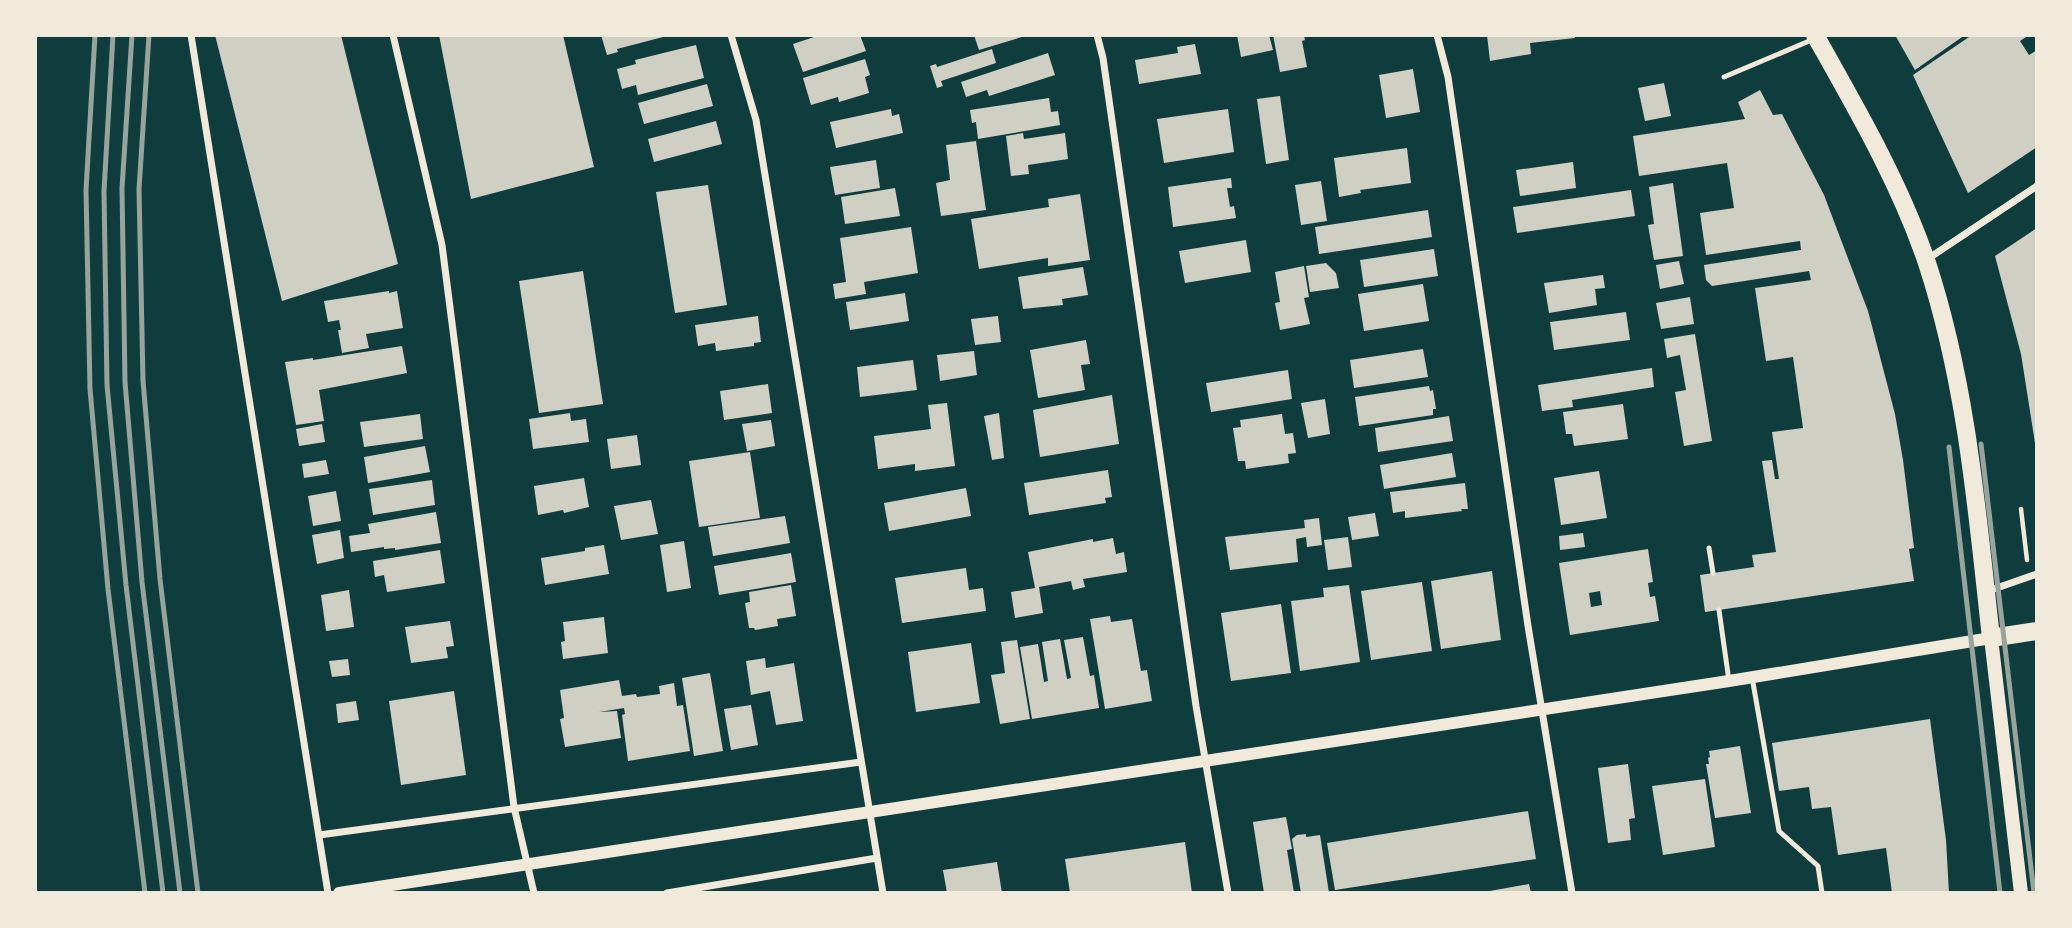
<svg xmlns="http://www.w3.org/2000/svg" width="2072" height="928" viewBox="0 0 2072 928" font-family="'Noto Sans',sans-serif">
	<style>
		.building { fill: #cfcfc3; fill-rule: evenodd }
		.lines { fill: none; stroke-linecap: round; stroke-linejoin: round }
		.path { stroke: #f1e9da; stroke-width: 4.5 }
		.service { stroke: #f1e9da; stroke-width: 5 }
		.minor { stroke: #f1e9da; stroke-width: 7 }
		.tertiary { stroke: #f1e9da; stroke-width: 12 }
		.secondary { stroke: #f1e9da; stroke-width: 14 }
		.primary { stroke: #f1e9da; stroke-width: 18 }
		.rail { stroke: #97a49c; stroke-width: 5 }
	</style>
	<rect width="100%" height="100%" fill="#0f3d3e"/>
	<path class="building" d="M215,35H341L398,264L282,301Z
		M439,35H563L594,167L471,199Z
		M601,35H667V36L617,49L618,52L607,55Z
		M820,35H860L866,51L803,72L793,44Z
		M974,35H1025V36L979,50Z
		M1237,35H1269L1273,50L1241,57Z
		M1273,35H1304L1305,40L1302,41L1307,67L1280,72Z
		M1487,35H1574L1575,38L1530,43L1531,54L1490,61Z
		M1895,35H1965L1915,70Z
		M1972,35H2029L2020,41L2029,55L2037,50V147L1968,193L1913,75Z
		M1195,44L1201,74L1139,84L1135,60L1178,53L1177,47Z
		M696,45L704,78L638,95L636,85L622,89L617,69L636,64L635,60Z
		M992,49L996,63L941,81L943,86L937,88L930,66L936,64L937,67Z
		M1048,53L1055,75L989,96L987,90L966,97L961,82Z
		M865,59L870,75L865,77L869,93L839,102L838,97L811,105L803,78Z
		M1413,69L1420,112L1386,118L1379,75Z
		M1664,83L1671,116L1645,121L1638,88Z
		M707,84L713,106L644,124L638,103Z
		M1760,90L1773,115L1782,114L1824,195L1868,311L1895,414L1903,460L1914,548L1909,549L1914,581L1705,612L1700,575L1754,567L1752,555L1776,552L1762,461L1772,460L1775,479H1779L1772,432L1803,428L1793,357L1766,361L1755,288L1811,280L1809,271L1712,286L1706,280L1704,265L1801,250L1800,241L1706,255L1700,213L1734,208L1727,163L1639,176L1633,136L1745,119L1738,102Z
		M1280,96L1289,160L1266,164L1257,99Z
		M1049,98L1051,112L1058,111L1060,125L978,139L976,122L972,123L970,110Z
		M891,109L892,116L899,114L903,133L836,148L830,122Z
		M1228,109L1234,152L1164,163L1157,119Z
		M716,121L722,144L654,162L648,139Z
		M1023,133L1024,139L1065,133L1068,159L1028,165L1029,174L1011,176L1006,136Z
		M976,141L986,210L941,216L936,183L950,180L946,145Z
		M1407,148L1411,183L1360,190L1361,193L1339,197L1334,158Z
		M876,160L880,188L835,195L830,167Z
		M1573,162L1576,188L1520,196L1516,170Z
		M1231,178L1232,188H1227L1230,207L1234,206L1236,218L1173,227L1168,187Z
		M1321,181L1327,221L1301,225L1295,185Z
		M1673,183L1683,256L1654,260L1648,225L1654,224L1649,187Z
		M708,185L727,305L675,313L656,192Z
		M895,188L900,216L845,224L841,197Z
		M1631,190L1635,216L1517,233L1513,207Z
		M1080,194L1090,260L1048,266V258L979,269L971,219L1049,207L1048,199Z
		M1428,210L1432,237L1319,254L1315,227Z
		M911,227L918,273L864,282L866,294L835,299L833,284L846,282L840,238Z
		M2037,228V443H2035L2021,354L1995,256Z
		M1246,240L1251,272L1185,283L1179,251Z
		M1434,249L1438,276L1364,287L1360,260Z
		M1679,261L1684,284L1660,289L1656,265Z
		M1326,263L1336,273L1339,288L1310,292L1306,266Z
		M1304,266L1309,297L1304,298L1310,324L1280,330L1275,303L1280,302L1275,272Z
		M1083,267L1088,295L1062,299L1063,305L1023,309L1018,277Z
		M583,271L603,404L539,413L519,281Z
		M1603,275L1605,288L1595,289L1597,305L1549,313L1544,283Z
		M1423,284L1429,321L1364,331L1358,294Z
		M389,291V293L397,291L403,328L366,334L369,348L342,353L338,330H341L339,320L328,322L324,301Z
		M905,293L909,321L850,330L846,302Z
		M1690,297L1694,324L1661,329L1656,303Z
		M1626,312L1630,340L1554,350L1550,322Z
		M758,316L761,342L754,343V346L716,351L715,343L698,346L695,325Z
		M998,316L1001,342L975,345L971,319Z
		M1695,334L1712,441L1684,446L1675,392L1686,390L1680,355L1667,358L1664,339Z
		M1086,340L1090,364L1081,365L1085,390L1038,398L1030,350Z
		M402,346L407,373L319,390L324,421L296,425L285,362L313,358V360Z
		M1423,349L1428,377L1354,388L1350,360Z
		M974,351L977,375L940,381L937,355Z
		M913,360L917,390L860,397L857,367Z
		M1652,368L1654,387L1572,400L1573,407L1542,411L1538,385Z
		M1288,370L1292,399L1211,412L1206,383Z
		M768,384L772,413L724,420L720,391Z
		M1429,386L1430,391L1433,390L1436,409H1433V415L1359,426L1355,397Z
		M1112,395L1119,444L1040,457L1033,410Z
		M1325,399L1330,434L1308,438L1301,403Z
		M947,403L955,466L915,471V464L878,469L874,436L931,429L928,405Z
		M1623,404L1628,439L1574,446L1572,434H1566L1563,412Z
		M570,413L571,421L586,419L589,442L533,449L529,419Z
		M999,413L1004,458L992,460L984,416Z
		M420,414L423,439L364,447L360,422Z
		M1282,414L1285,434L1293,433L1296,453L1288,454L1289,463L1246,469L1245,461H1238L1233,428L1241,427L1240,420Z
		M1449,416L1453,441L1378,452L1375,428Z
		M771,420L775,446L747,451L742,424Z
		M322,424L325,442L299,446L296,429Z
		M637,435L641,465L611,469L607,439Z
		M425,446L430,472L368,483L364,457Z
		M750,452L760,518L699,527L689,461Z
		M1452,453L1456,477L1384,489L1380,465Z
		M326,460L329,474L304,478L302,464Z
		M1108,470L1112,497L1105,498L1106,503L1029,515L1024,483Z
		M1599,471L1607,518L1561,525L1554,478Z
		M584,478L589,507L564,513L563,510L538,515L534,486Z
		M432,480L435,505L373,515L369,489Z
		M1465,483L1468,509H1461L1462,511L1405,518V511L1393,513L1390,492Z
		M966,488L971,516L889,531L884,503Z
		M336,491L341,521L313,526L308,496Z
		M651,500L658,534L621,540L614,506Z
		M436,512L441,543L395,550V548L384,549V547L351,552L349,536L370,533L368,524Z
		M1375,513L1379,536L1352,540L1348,517Z
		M785,516L790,543L713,556L708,527Z
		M1319,518L1322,545L1307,547L1306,537L1296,539L1298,562L1230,570L1225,537L1305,528L1304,520Z
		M340,530L344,558L317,564L312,535Z
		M1583,533L1585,547L1560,550L1559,536Z
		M1348,537L1352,567L1328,570L1324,540Z
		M1113,538L1116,554L1124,552L1127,572L1083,579L1085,587L1073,590L1071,581L1039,587L1043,613L1015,618L1011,592L1035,588L1028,552L1093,539V542Z
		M684,541L691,588L667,592L660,545Z
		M604,545L609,574L545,585L541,558L585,551V548Z
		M1648,549L1653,582L1648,583L1650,597L1655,596L1659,621L1570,635L1559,563ZM1600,591L1602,605L1591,607L1589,593Z
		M440,550L445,583L387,592L384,575L375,577L373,561Z
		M791,553L796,582L719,595L714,566Z
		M966,568L969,590L983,588L986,611L902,623L895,578Z
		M1492,571L1501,640L1441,649L1431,581Z
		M1422,582L1432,651L1371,660L1361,591Z
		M791,585L796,616L777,619L778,626L755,630L754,628H749L745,603L750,602L749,592Z
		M1349,585L1360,662L1300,671L1291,601L1324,597L1323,588Z
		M349,590L354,627L326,631L321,595Z
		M1281,604L1291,673L1231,681L1221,613Z
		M1110,616L1111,622L1132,619L1141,671L1147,670L1152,701L1105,709L1090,619Z
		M604,617L608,653L563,659L561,642L565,641L563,622Z
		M450,621L454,646L446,647L448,658L411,663L405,627Z
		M1083,637L1090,676L1094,675L1099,708L1032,719L1020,647L1038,644L1044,682L1048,681L1042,642L1060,639L1067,679L1071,678L1064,640Z
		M1017,640L1030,719L1000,724L991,675L1005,673L1001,642Z
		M971,643L980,703L916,712L908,652Z
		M765,658L766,668L794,663L803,721L776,725L770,691L751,695L746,661Z
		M348,659L350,675L332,677L329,661Z
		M710,673L723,751L694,756L682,678Z
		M619,680L622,696L636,694L637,697L660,694L659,686L674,683L677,706L683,705L690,751L628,761L622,715L625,714L624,708L599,712L617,711L621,738L565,747L560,719L564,718L560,690Z
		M454,691L466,775L401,785L389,701Z
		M356,701L359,720L338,723L336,704Z
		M751,705L758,745L731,750L724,709Z
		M1930,719L1946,840L1949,893H1892L1886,848L1838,855L1831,807L1812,809L1809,787L1779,791L1772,743Z
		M1740,746L1751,813L1715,818L1706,764H1709L1708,758L1710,757L1709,751Z
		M1628,764L1635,818L1629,819L1631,840L1608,843L1598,768Z
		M1705,779L1715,847L1663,855L1652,786Z
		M1528,811L1536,859L1335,890L1327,843Z
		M1286,817L1292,849L1287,850L1294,893H1264L1253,822Z
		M1306,834V837L1320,835L1329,893H1301L1292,839L1297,835Z
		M1185,842L1192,893H1070L1065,859Z
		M997,862L1002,893H947L943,870Z
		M1529,884L1531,893H1484V892Z"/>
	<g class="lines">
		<path class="path" d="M2021,509L2027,560"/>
		<path class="service" d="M1724,77L1814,39
			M1709,548L1713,573
			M1719,610L1729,681
			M1752,677L1779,831L1818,866L1822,893"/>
		<path class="minor" d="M191,35L328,893
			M393,35L442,245L514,807L534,893
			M731,35L756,120L883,893
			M1097,35L1103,58L1196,706L1228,893
			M1437,35L1448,77L1528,626L1572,893
			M1926,260L2037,186
			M1988,591L2037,574
			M319,835L861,762
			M667,893L877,858"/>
		<path class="tertiary" d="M339,893L1729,681L1991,638"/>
		<path class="secondary" d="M1991,638L2021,893"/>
		<path class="primary" d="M1815,35C1856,108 1900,183 1927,263C1967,385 1977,512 1991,638L2037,631"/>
		<path class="rail" d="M95,35L86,190L90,389L108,589L145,893
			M113,35L104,191L107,385L126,585L163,893
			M132,35L122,188L125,382L142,582L180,893
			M149,35L139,189L143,381L160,579L198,893
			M1981,444L2034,893
			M1949,447L2000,893"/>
	</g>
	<rect width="2072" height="928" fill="none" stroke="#f1e9da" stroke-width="74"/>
</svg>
